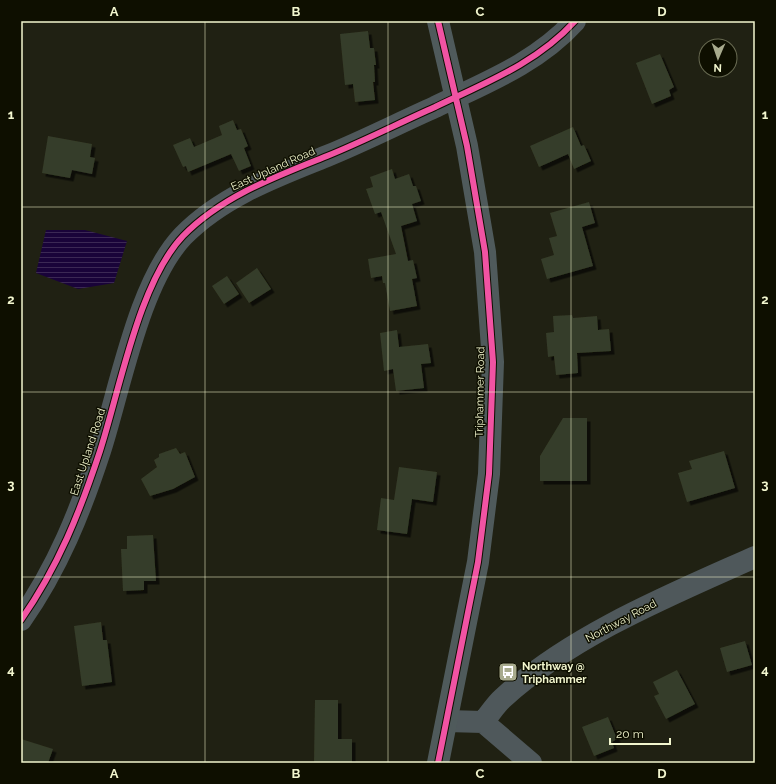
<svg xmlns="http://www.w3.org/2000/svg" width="776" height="784" viewBox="0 0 776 784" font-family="Raleway,sans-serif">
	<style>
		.water { fill: url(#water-rules) }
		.building { fill: #363d29; filter: url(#shadow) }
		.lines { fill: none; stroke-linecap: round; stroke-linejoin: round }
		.street { stroke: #4f585b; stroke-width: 22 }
		.secondary { stroke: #4f5a5b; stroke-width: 22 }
		.cycleway-casing { stroke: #0e0f00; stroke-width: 8 }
		.cycleway { stroke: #f153a3; stroke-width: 6 }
		.grid { fill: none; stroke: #f2f6ce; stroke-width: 1; stroke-opacity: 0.55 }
		.labels { text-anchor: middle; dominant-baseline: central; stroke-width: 3; stroke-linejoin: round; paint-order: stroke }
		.street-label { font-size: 11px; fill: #f2f6ce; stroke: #0e0f00 }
		.poi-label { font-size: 11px; font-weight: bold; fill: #f2f6ce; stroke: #0e0f00; text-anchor: start }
		.neatline { fill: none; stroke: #f2f6ce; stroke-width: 1.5 }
		.grid-label { font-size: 13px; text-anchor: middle; font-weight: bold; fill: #f2f6ce }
	</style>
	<defs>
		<pattern id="water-rules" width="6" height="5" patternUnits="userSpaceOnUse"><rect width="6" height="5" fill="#190339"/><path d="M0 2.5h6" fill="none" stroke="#3b2854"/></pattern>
		<filter id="shadow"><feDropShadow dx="3.5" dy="3.5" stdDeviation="0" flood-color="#0009"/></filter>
	</defs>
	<rect width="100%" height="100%" fill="#202113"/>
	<path class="water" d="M46,230H85L127,241L114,283L78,289L36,273Z"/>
	<path class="building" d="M368,31L370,48H374L376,65H374L375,82H373L375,100L355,102L353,84L345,85L340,34Z
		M660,54L674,87L669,90L671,96L652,104L636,63Z
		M233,120L237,130L241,129L248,146L244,148L251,166L239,171L231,154L188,172L186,166L183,167L173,145L190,138L194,147L222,135L219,126Z
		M573,127L581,146L584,145L591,161L574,169L568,154L539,167L530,146Z
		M48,136L92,144L90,157L95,158L92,174L72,170L70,178L42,173Z
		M392,169L395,179L409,174L413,186H416L421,201L412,204L417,221L401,226L408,261L413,260L417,278L412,279L417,306L390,311L385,283H383L382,276L371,278L368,259L396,254L381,212L375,214L366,189L373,187L370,177Z
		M589,202L595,223L582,227L593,266L547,279L541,259L554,255L549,238L557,236L550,213Z
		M257,268L271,289L249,303L236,283Z
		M227,276L239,294L224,304L212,286Z
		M572,315L573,318L597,316L598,330L609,329L611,351L577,353L578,373L556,375L554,356L548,357L546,333L554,332L553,316Z
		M397,330L399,347L428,344L431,363L421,364L424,388L396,391L393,369L384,371L380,333Z
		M563,418H587V481H540V456Z
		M176,448L180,454L185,452L195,477L173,489L150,496L141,479L157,467L154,460L159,457V454Z
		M724,451L735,488L687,502L678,473L692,469L689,461Z
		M399,467L437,472L433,502L412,499L407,534L377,530L381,498L394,500Z
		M153,535L156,581H144V590L123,591L121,549H127V536Z
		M101,622L103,640H107L112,682L82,686L74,626Z
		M745,641L752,665L727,672L720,648Z
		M677,670L695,704L666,719L654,696L659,694L653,682Z
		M315,700H338V739H352V763H314Z
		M608,717L617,739L612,742L614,748L594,756L582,727Z
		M21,739L53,749L48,763H21Z"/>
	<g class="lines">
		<path class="street" d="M21,620C58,567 80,512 100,451C120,389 139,282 183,236C222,196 277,176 327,156C364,141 399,123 435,107C485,83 537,63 575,21
			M447,721L483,722L531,763
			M483,722C490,714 495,705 503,698C572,635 670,595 755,557"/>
		<path class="secondary" d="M438,21L467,146L485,252L493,362L489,474L478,562L438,763"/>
		<defs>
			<path id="cycleway" d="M438,21L467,146L485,252L493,362L489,474L478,562L438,763
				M21,620C58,567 80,512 100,451C120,389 139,282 183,236C222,196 277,176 327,156C364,141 399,123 435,107C485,83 537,63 575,21"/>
		</defs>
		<use href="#cycleway" class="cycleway-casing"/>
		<use href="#cycleway" class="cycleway"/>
	</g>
	<path class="grid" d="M205,21V763M388,21V763M571,21V763M21,207H755M21,392H755M21,577H755"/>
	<defs>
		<symbol id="bus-square" viewBox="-11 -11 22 22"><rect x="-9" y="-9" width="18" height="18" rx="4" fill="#a8ab8d" stroke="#0e0f00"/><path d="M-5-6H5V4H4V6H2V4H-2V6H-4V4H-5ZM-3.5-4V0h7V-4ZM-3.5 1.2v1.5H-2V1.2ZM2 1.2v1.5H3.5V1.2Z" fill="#fff"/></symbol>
	</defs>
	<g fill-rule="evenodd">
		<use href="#bus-square" x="497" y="661" width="22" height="22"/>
	</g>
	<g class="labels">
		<g class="street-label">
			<text transform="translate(273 169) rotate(-24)">East Upland Road</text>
			<text transform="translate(480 392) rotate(-89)">Triphammer Road</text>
			<text transform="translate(88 452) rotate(-72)">East Upland Road</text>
			<text transform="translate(621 621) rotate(-28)">Northway Road</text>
		</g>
		<g class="poi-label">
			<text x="522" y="666">Northway @<tspan x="522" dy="13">Triphammer</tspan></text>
		</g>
	</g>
	<rect width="776" height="784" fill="none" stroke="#0e0f00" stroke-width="44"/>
	<g transform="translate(718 58) rotate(182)"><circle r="19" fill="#0e0f00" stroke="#696b52"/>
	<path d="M0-3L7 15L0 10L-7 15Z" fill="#a8ab8d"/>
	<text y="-6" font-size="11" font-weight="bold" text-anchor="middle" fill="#f2f6ce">N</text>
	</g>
	<path d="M610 738v6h60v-6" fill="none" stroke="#f2f6ce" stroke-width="2"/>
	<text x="616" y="738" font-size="12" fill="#f2f6ce" stroke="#0e0f00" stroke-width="3" paint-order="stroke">20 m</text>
	<rect x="22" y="22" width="732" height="740" class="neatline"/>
	<g class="grid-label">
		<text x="114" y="16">A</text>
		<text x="296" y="16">B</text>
		<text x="480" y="16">C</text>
		<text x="662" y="16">D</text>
		<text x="11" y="119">1</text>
		<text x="765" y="119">1</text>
		<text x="11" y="304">2</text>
		<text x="765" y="304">2</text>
		<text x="11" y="489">3</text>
		<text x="765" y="489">3</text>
		<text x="11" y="674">4</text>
		<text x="765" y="674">4</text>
		<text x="114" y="778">A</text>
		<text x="296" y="778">B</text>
		<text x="480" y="778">C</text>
		<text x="662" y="778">D</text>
	</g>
</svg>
